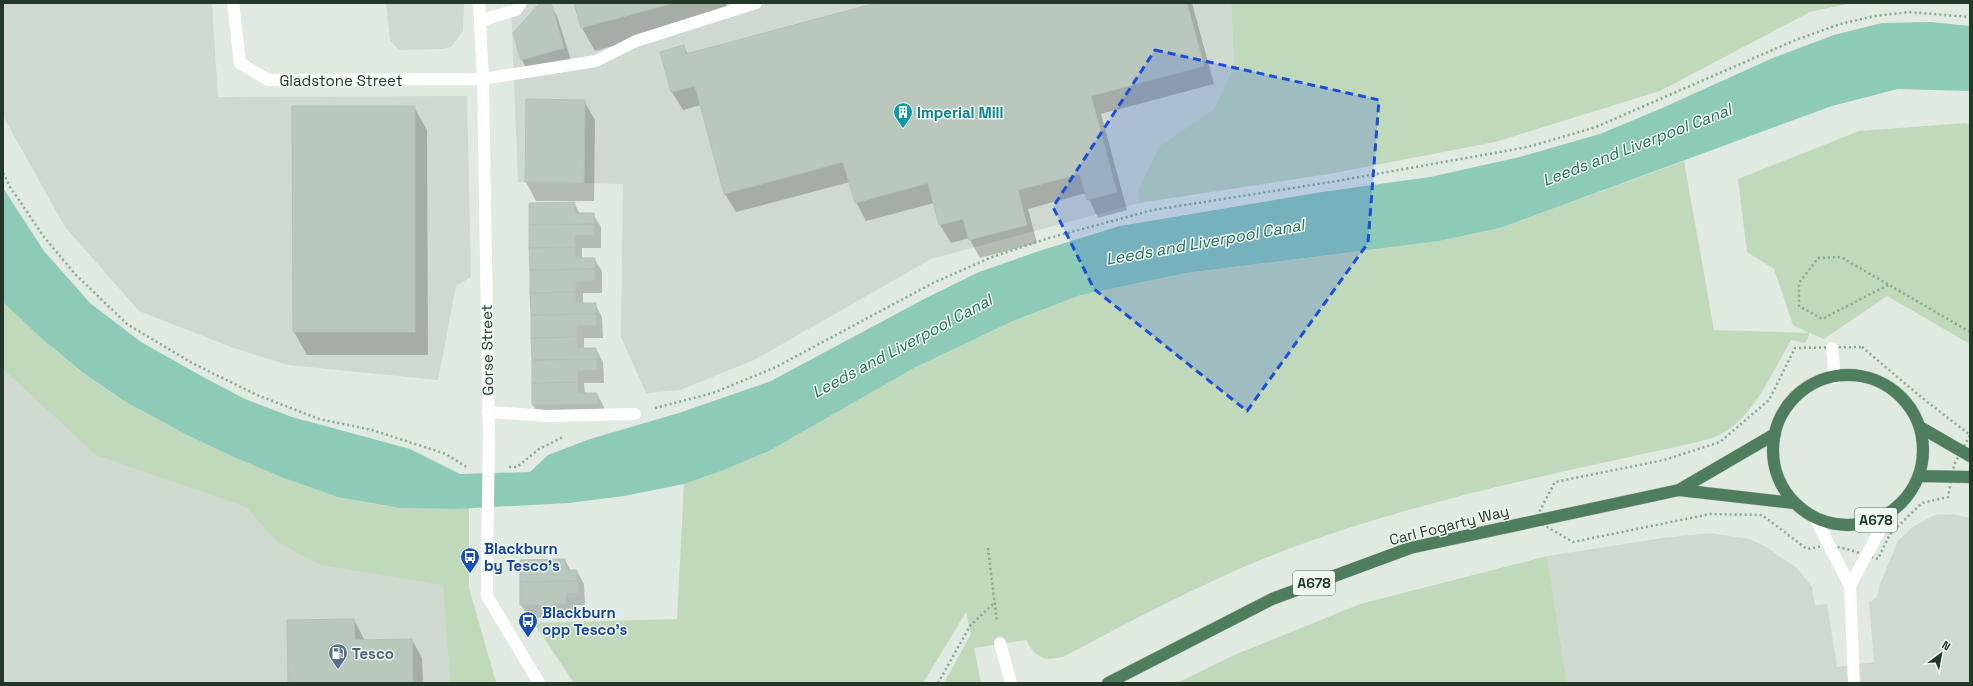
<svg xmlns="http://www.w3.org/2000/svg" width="1973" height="686" viewBox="0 0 1973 686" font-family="'Space Grotesk',sans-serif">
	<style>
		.built { fill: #cfd9d0 }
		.green { fill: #c0d9bb }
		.water { fill: #8dcab8 }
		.shadow { fill: #0003 }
		.building { fill: #b9c7bc; stroke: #b4c2b6 }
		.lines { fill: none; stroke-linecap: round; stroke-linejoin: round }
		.trunk-casing { stroke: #c1c7c3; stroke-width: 13 }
		.path { stroke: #84aa8d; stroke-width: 2.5; stroke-dasharray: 2 3; stroke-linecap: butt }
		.service { stroke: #fff; stroke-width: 12 }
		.minor { stroke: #fff; stroke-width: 12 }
		.trunk { stroke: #4e7e5d; stroke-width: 12 }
		.minor-bridge { stroke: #fff; stroke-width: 12 }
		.marked { fill: #1d4ed8; fill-opacity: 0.2; stroke: #1d4ed8; stroke-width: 3; stroke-dasharray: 8 5; stroke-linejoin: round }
		.labels { text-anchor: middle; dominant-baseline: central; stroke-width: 3; stroke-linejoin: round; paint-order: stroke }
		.shield { fill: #f0f7f1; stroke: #607165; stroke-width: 1 }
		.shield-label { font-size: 14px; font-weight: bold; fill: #233829 }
		.street-label { font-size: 15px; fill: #233829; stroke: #f0f7f1 }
		.culture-label { font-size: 15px; font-weight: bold; fill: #0d838f; stroke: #f0f7f1; text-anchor: start }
		.transit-label { font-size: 15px; font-weight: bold; fill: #164399; stroke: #f0f7f1; text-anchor: start }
		.service-label { font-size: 15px; font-weight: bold; fill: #4e5e75; stroke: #f0f7f1; text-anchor: start }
		.water-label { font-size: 16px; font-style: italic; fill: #236e59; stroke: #f0f7f1 }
	</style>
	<rect width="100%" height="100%" fill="#e0eae1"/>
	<path class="built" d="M3,3H212L218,97L467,96L471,277L456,286L438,380L288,365L231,347L139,311L65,227L3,116Z
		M386,3H464L463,31L451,47L442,49L399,50L390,40Z
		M511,3H1231L1234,66L1214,109L1159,146L1137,192L1139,203L931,259L754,360L680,390L646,393L621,337L623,184L518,182Z
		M3,302L41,338L82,372L124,401L185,434L236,458L338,497L439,509L450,683H3Z
		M1953,514L1970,518V683H1567L1547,556L1663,538L1710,533L1750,539L1766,547L1797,568L1812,587L1815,605L1827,604L1837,667L1874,662L1869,603L1877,597L1880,584L1898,541L1914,526L1935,515Z"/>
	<path class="green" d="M1231,3H1851L1810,12L1660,91L1495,142L1329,174L1139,203L1137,192L1159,146L1214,109L1234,66Z
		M1966,123L1970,125V344L1887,296L1824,339L1810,333L1805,343L1791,340C1775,368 1757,408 1732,427C1722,435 1710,439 1698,442C1557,473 1413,501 1278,553C1204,582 1135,619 1065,656C1045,662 1036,659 1026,640L974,648L981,683H944L971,634L966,612L923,683H574L534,623L677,619L684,484L724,470L769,451L914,368L1013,321L1081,295L1186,273L1439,241L1500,228L1684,161L1714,330L1809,333L1793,325L1774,269L1747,252L1738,179L1859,131Z
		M3,302C28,326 54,351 82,373C120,402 164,424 208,445C268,473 332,500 399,508C422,510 446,509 469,508V588L496,682L450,683L443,585L321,565L277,542L246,507L96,455L3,369Z
		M1547,556L1567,683H1177L1232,656L1360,604Z"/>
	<path class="water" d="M1931,22L1970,26V91L1898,89L1832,106L1500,228L1439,241L1186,273L1081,295L1013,321L914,368L769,451L724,470L684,484L624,496L569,503L454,509L400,508L338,497L284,478L236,458L185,434L124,401L82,372L41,338L3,302V188L44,251L90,303L141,342L205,378L245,399L292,417L410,449L460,474L530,472L548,455L590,439L679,413L771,381L926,298L979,272L1042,250L1120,226L1322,192L1430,177L1520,157L1600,134L1660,109L1775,57L1834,35L1882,23Z"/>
	<path class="shadow" d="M549,3L557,16L571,60L529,73L522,60L514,33Z
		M575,3H726L729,14L595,51L582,28Z
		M880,3H1192L1214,84L1101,114L1127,210L1098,218L1086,193L1028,209L1037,243L980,258L969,238L951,243L940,225L934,203L866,221L856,202L850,182L736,212L725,194L701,105L683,110L672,92L661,52L683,46L688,54Z
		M527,100L584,101L595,120L594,201H573L580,214H593L601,227V248H582V259H594L602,271V293H583V304H595L602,317L603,338H584V349H596L603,362L604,383H584L585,394H597L604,407V417L541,418L533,405L573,201H536L526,182Z
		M293,107H414L427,130L428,355H307L294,332Z
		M565,560L571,571H577L584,584L585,605H573V617L529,618L521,605Z
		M354,620L365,641L412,640L422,658L423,683H289Z"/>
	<path class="building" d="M545,3H551L564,48L521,60L513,33L538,5Z
		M574,3H674L581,28Z
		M876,3H1187L1204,66L1091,96L1117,192L1087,200L1080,174L1018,190L1027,225L969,240L963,219L939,225L928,183L855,203L843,162L724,194L695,86L671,92L660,52L684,45L686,54Z
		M526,99L585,100L584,183L525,182Z
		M292,106H415V332H293Z
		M575,202V213H594V224L529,225V203Z
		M594,224V235L575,236V247L529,248V225Z
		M575,247L576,258H595V269L530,270L529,248Z
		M595,269V280L576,281V292L530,293V270Z
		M576,292V303H596V314L531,315L530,293Z
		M596,314V325L577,326V337L531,338V315Z
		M577,337V348H596L597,359L532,360L531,338Z
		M597,359V370L578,371V382L532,383V360Z
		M578,382V393H597V404L532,405V383Z
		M565,559L566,570H577V581L520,582V560Z
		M577,581L578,593H566V604L520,605V582Z
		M354,619L355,640L412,639L413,683H288L287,620Z"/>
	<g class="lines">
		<defs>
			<path id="trunk" d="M1773 450a75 75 0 1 1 150 0a75 75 0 1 1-150 0Z
				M1920,427L1970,456
				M1919,476L1970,477
				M1679,490L1775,434
				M1108,683L1272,599L1410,548L1679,490L1794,503"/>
		</defs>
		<use href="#trunk" class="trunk-casing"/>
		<path class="path" d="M3,173L10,187L44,237L75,274L127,324L192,363L257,395L319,419L372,430L446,454L468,468
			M1888,285L1822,319L1799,306V283L1818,258L1841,257L1970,332
			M1862,347L1921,397L1970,435L1954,465L1948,497L1922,503L1890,534L1878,559L1847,549L1829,545L1807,549L1762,515L1710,514L1573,542L1535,520L1555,482L1664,460L1720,442L1769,400L1795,348Z
			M655,408L713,393L776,367L933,283L992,257L1049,238L1153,210L1337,181L1528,147L1596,127L1793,41L1840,24L1875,16L1909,12L1970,17
			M509,467H517L539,449L563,437
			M988,548L997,622
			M938,683L970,626L995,602"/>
		<path class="service" d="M480,21L516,10L521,3
			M483,79L596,61L636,41L756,3
			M488,412L547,416L635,414
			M1815,518L1850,586L1854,683
			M1850,586L1888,515"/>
		<path class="minor" d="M233,3L240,63L268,80L483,79
			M479,3L483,79L489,442
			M1832,348L1835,378
			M487,559V596L539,683
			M1000,643L1011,683"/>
		<use href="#trunk" class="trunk"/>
		<path class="minor-bridge" d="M487,559L489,442"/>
	</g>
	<path class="marked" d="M1155,50L1379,100L1368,243L1247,411L1094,289L1053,207Z"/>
	<defs>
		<symbol id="building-pin" viewBox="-11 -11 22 30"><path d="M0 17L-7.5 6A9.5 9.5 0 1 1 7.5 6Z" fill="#0f9aa8" stroke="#f0f7f1"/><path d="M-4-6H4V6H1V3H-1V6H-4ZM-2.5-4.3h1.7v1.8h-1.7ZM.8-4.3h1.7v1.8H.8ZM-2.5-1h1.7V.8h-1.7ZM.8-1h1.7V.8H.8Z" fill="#fff"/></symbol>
		<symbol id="bus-pin" viewBox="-11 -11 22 30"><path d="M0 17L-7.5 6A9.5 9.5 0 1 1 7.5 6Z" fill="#1a4fb4" stroke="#f0f7f1"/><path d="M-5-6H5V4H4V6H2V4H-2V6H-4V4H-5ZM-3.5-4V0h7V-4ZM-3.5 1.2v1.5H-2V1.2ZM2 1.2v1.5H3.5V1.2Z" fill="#fff"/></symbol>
		<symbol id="fuel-pin" viewBox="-11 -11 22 30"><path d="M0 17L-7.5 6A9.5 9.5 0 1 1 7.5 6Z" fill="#5c6f8a" stroke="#f0f7f1"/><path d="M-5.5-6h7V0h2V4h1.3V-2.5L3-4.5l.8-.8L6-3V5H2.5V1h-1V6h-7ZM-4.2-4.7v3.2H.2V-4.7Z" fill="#fff"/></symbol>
	</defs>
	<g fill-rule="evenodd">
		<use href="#building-pin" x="892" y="101" width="22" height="30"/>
		<use href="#bus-pin" x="459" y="546" width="22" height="30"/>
		<use href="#bus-pin" x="517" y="610" width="22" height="30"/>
		<use href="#fuel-pin" x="327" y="642" width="22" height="30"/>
	</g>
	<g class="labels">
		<g class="shield">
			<rect x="1855" y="508" width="42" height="24" rx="3"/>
			<rect x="1293" y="571" width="42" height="24" rx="3"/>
		</g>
		<g class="shield-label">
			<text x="1876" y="520">A678</text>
			<text x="1314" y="583">A678</text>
		</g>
		<g class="street-label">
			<text x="341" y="80">Gladstone Street</text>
			<text transform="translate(487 350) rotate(-91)">Gorse Street</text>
			<text transform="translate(1449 525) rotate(-14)">Carl Fogarty Way</text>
		</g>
		<g class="culture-label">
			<text x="917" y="112">Imperial Mill</text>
		</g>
		<g class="transit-label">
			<text x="484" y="548">Blackburn<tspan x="484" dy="17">by Tesco's</tspan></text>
			<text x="542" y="612">Blackburn<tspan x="542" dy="17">opp Tesco's</tspan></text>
		</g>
		<g class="service-label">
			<text x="352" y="653">Tesco</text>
		</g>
		<g class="water-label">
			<text transform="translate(1637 145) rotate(-21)">Leeds and Liverpool Canal</text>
			<text transform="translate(1205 242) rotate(-10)">Leeds and Liverpool Canal</text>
			<text transform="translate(902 346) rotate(-28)">Leeds and Liverpool Canal</text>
		</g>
	</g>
	<rect width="1973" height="686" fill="none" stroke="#233829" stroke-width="8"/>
	<g transform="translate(1941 654) rotate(32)" stroke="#f0f7f1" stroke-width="3" paint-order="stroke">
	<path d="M0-3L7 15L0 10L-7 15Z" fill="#233829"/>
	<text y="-6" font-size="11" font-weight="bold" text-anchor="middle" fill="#233829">N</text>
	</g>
</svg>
